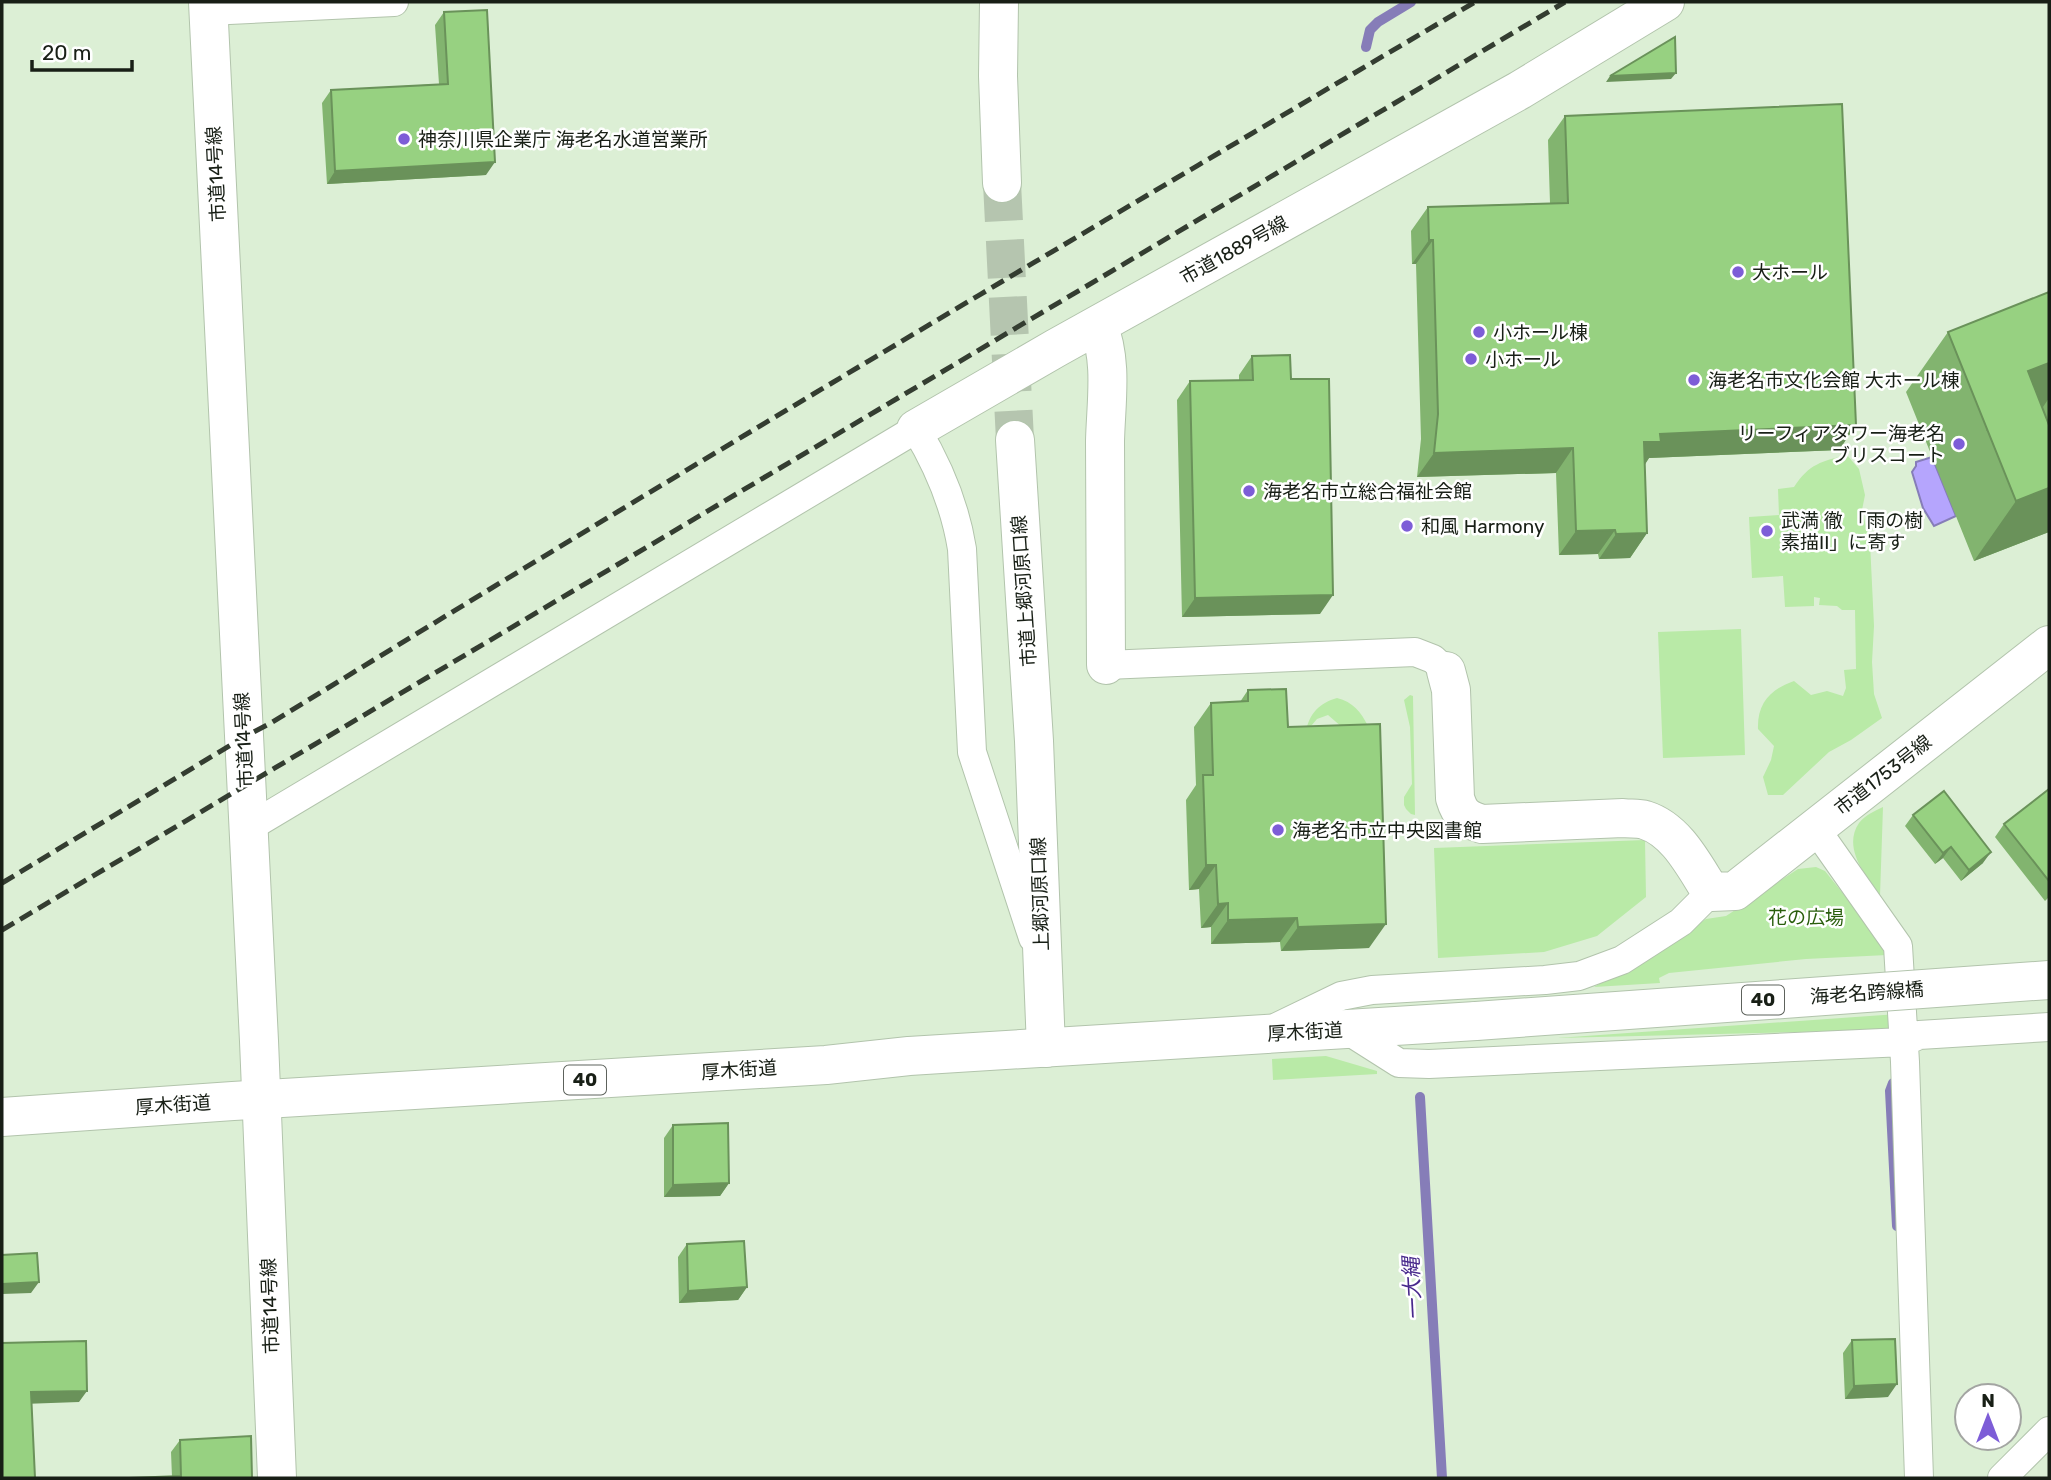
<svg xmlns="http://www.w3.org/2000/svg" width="2051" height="1480" viewBox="0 0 2051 1480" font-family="Rubik,'Noto Sans JP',sans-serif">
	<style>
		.green { fill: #b9eaa7 }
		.water { fill: #b5a5fd; stroke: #867db8; stroke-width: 2 }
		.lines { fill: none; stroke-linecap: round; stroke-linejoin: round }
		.stream { stroke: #867db8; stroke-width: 10 }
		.secondary-tunnel { stroke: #b5c5af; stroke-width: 38; stroke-dasharray: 38 19; stroke-linecap: butt }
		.street-casing { stroke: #b2c4ac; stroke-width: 30 }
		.secondary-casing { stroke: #b2c4ac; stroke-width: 40 }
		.primary-casing { stroke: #b2c4ac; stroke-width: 40 }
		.street { stroke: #fff; stroke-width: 28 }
		.secondary { stroke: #fff; stroke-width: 38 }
		.primary { stroke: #fff; stroke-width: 38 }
		.rail { stroke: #343d31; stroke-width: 5; stroke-dasharray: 14 7; stroke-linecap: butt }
		.primary-bridge-casing { stroke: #b2c4ac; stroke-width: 40; stroke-linecap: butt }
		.primary-bridge { stroke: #fff; stroke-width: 38 }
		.wall { fill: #82b46f }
		.shaded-wall { fill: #6a925a }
		.building { fill: #97d181; stroke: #6a925a; stroke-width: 2 }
		.poi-dot { fill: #7d5dd7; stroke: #fff; stroke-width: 2.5 }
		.labels { text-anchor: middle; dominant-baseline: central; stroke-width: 5; stroke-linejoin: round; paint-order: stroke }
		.shield { fill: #fff; stroke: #5d625c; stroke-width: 2 }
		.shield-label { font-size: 18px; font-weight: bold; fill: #181f16 }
		.poi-label { font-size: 19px; fill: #181f16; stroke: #fff; text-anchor: start }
		.street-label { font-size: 19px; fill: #181f16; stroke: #fff }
		.park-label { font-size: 19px; fill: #295e0c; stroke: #fff }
		.water-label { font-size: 21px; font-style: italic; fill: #48298c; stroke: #fff }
	</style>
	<rect width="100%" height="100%" fill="#dcefd5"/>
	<path class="green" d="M1847,455L1859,469L1865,495L1862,510L1870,542L1874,626L1872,662L1874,694L1882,718L1851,740L1829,752L1783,795H1768L1763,777L1771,760L1774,746L1758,729C1757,703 1771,689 1794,681L1811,695L1827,691L1843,696L1846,688L1844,670L1856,669L1855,610H1842L1837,606L1819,605L1820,598L1814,597V606L1785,607L1783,576L1752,578L1749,517L1779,515L1778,489L1794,487C1809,464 1822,461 1847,455Z
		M1741,629L1745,755L1663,758L1658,632Z
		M1410,695L1413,696L1415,815L1411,814L1406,809L1404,805V797L1412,784L1410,727L1404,700Z
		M1337,698C1353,702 1361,712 1368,726L1343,728L1328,715L1317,719L1306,732C1309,713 1320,703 1337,698Z
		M1883,807L1880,896C1866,876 1842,848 1859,823C1865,815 1875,811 1883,807Z
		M1645,840L1646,897L1597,936L1544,952L1438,958L1434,848Z
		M1816,867L1825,871L1873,931L1887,955L1806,959L1669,973L1659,978L1660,983L1594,987L1668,944L1706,919L1726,916L1798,869Z
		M1898,1014L1891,1028L1884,1030L1557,1038Z
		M1326,1056L1377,1071V1074L1273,1080L1272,1059Z"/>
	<path class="water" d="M1932,457L1956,516L1934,526L1923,508L1912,472L1916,466V462Z"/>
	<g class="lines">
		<path class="stream" d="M1366,47L1370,30L1378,22L1411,2
			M1893,1083L1890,1091L1897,1226
			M1420,1097L1442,1478"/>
		<path class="secondary-tunnel" d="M1002,183L1015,440"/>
		<defs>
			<path id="street" d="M208,11L394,2
				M1106,665L1415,652L1433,659L1446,671
				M248,828L916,429C939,467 955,505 962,549L972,752L1033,938
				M1815,828L1898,946L1905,1062L1919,1478
				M1275,1028L1341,996L1372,990L1545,980L1579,976L1622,960L1681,922L1711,892
				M1347,1030L1399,1063L1429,1064L1904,1042L1919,1035L2049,1027
				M2002,1478L2049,1431"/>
			<path id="secondary" d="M208,2L259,1041L277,1478
				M999,2L998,76L1002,183
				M1098,325C1113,361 1106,402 1105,441C1105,516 1106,590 1106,665
				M916,429L1056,348L1520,90L1665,2
				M1015,440L1034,741L1046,1048
				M1446,671L1451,690L1455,798C1460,815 1466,819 1482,824L1623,818C1630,819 1638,818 1645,820C1677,830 1694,866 1711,892L1735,891L2049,645"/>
			<path id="primary" d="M2,1117L233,1101L826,1065L909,1056L1476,1021"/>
		</defs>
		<use href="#street" class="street-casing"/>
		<use href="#secondary" class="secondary-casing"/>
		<use href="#primary" class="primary-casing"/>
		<use href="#street" class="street"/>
		<use href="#secondary" class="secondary"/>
		<use href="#primary" class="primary"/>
		<path class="rail" d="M2,883L244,737L271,723C669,478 1072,239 1475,2
			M2,930L1565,2"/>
		<defs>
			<path id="primary-bridge" d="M1476,1021L2049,980"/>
		</defs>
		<use href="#primary-bridge" class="primary-bridge-casing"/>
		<use href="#primary-bridge" class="primary-bridge"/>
	</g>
	<path class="wall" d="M444,12L486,175L327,184L322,103L331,90L439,84L435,25Z
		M1565,116L1856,425L1839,450L1649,458L1644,465L1647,533L1630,558L1599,559L1598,554L1559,555L1556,473L1417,477L1421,439L1416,264H1412L1411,231L1428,207L1550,203L1548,140Z
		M2049,292V532L1974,561L1906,392L1948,332Z
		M1252,356L1291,379L1320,614L1182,617L1177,400L1190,381L1239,380V375Z
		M1248,690L1288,727L1369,948L1281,951L1280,942L1211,944V927L1201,928L1199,889L1189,890L1186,800L1196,785L1194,727L1211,703L1240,702Z
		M2049,789V897L2045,901L1995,837L2004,824Z
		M1913,815L1983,863L1961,881L1943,858L1935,864L1905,826Z
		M673,1125L729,1183L720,1196L664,1197V1138Z
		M687,1244L747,1287L738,1300L679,1303L678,1257Z
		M1852,1340L1888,1397L1845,1399L1843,1353Z
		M180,1440L252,1478L172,1477L171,1452Z"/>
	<path class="shaded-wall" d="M1676,73L1671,79L1606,82L1610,76Z
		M495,162L486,175L327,184L335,171Z
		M1429,240H1433L1416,264H1412Z
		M2049,363V398L2041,410L1986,431L2028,371Z
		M1856,425L1839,450L1649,458L1644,466V442L1660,434Z
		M1573,448L1556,473L1417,477L1434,453Z
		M2049,488V532L1974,561L2016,501Z
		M1615,530L1598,554L1559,555L1576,531Z
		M1647,533L1630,558L1599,559L1616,534Z
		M1333,595L1320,614L1182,617L1195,598Z
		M1951,847L1943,858L1935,864L1943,853Z
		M1991,852L1983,863L1961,881L1969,870Z
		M1206,865H1216L1199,889L1189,890Z
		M1228,903L1211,927L1201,928L1218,904Z
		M1297,918L1280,942L1211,944L1228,920Z
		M1386,924L1369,948L1281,951L1298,927Z
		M729,1183L720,1196L664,1197L673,1185Z
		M39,1282L31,1293L2,1294V1284Z
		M747,1287L738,1300L679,1303L688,1291Z
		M1897,1384L1888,1397L1845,1399L1854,1386Z
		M87,1391L79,1402L23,1404L31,1392Z"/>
	<path class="building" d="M487,10L495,162L335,171L331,90L448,84L444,12Z
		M1675,37L1676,73L1610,76Z
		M1842,104L1856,425L1660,434L1661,442H1644L1647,533L1616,534L1615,530L1576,531L1573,448L1434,453L1438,414L1433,240H1429L1428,207L1568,203L1565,116Z
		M2049,292V363L2028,371L2049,425V488L2016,501L1948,332Z
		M1290,355L1291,379H1329L1333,595L1195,598L1190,381L1253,380L1252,356Z
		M1286,689L1288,727L1380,724L1386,924L1298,927L1297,918L1228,920V903L1218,904L1216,865H1206L1203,775H1213L1211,703L1248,701V690Z
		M2049,789V881L2004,824Z
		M1944,791L1991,852L1969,870L1951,847L1943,853L1913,815Z
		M728,1123L729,1183L673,1185V1125Z
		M744,1241L747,1287L688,1291L687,1244Z
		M37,1253L39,1282L2,1284V1255Z
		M1895,1339L1897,1384L1854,1386L1852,1340Z
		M86,1341L87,1391L31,1392L35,1478H2V1343Z
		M251,1436L252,1478H129L181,1476L180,1440Z"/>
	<g class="poi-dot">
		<circle cx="404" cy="139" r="7"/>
		<circle cx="1738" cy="272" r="7"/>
		<circle cx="1479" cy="332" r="7"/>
		<circle cx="1471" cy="359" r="7"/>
		<circle cx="1694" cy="380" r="7"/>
		<circle cx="1959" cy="444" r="7"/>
		<circle cx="1249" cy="491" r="7"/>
		<circle cx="1407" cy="526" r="7"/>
		<circle cx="1767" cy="531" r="7"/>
		<circle cx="1278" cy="830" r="7"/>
	</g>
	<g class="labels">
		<g class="shield">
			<rect x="1742" y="985.5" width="42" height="29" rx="5"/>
			<rect x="564" y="1065.5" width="42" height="29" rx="5"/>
		</g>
		<g class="shield-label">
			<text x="1763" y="1000">40</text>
			<text x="585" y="1080">40</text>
		</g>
		<g class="poi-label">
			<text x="418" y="139">神奈川県企業庁 海老名水道営業所</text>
			<text x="1752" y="272">大ホール</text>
			<text x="1493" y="332">小ホール棟</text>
			<text x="1485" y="359">小ホール</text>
			<text x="1708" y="380">海老名市文化会館 大ホール棟</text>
			<text x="1945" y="433" text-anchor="end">リーフィアタワー海老名<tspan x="1945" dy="22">ブリスコート</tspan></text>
			<text x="1263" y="491">海老名市立総合福祉会館</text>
			<text x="1781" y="520">武満 徹 「雨の樹<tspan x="1781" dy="22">素描II」に寄す</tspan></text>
			<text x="1421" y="526">和風 Harmony</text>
			<text x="1292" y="830">海老名市立中央図書館</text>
		</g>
		<g class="street-label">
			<text transform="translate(216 174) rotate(-93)">市道14号線</text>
			<text transform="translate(1234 250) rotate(-29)">市道1889号線</text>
			<text transform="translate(1024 591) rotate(-94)">市道上郷河原口線</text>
			<text transform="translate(244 740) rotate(-93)">市道14号線</text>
			<text transform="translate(1883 775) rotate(-38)">市道1753号線</text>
			<text transform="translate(1040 894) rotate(-92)">上郷河原口線</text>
			<text transform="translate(1867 993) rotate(-4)">海老名跨線橋</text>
			<text transform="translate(1305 1032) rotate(-3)">厚木街道</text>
			<text transform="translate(739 1070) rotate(-4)">厚木街道</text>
			<text transform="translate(173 1105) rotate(-4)">厚木街道</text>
			<text transform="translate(270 1306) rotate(-92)">市道14号線</text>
		</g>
		<g class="park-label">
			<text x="1806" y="917">花の広場</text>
		</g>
		<g class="water-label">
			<text transform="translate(1412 1289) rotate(-93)">一大縄</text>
		</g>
	</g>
	<rect width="2051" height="1480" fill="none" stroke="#181f16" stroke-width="7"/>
	<g transform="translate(1988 1417)"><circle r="33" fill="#ffffff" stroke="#a3a5a2" stroke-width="2"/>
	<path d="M0-5L12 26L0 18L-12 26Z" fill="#7d5dd7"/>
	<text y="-10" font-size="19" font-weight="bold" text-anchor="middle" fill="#181f16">N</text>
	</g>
	<path d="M32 60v10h100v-10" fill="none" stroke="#181f16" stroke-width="3.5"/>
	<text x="42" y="60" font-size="21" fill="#181f16" stroke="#ffffff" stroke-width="5" paint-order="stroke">20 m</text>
</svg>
